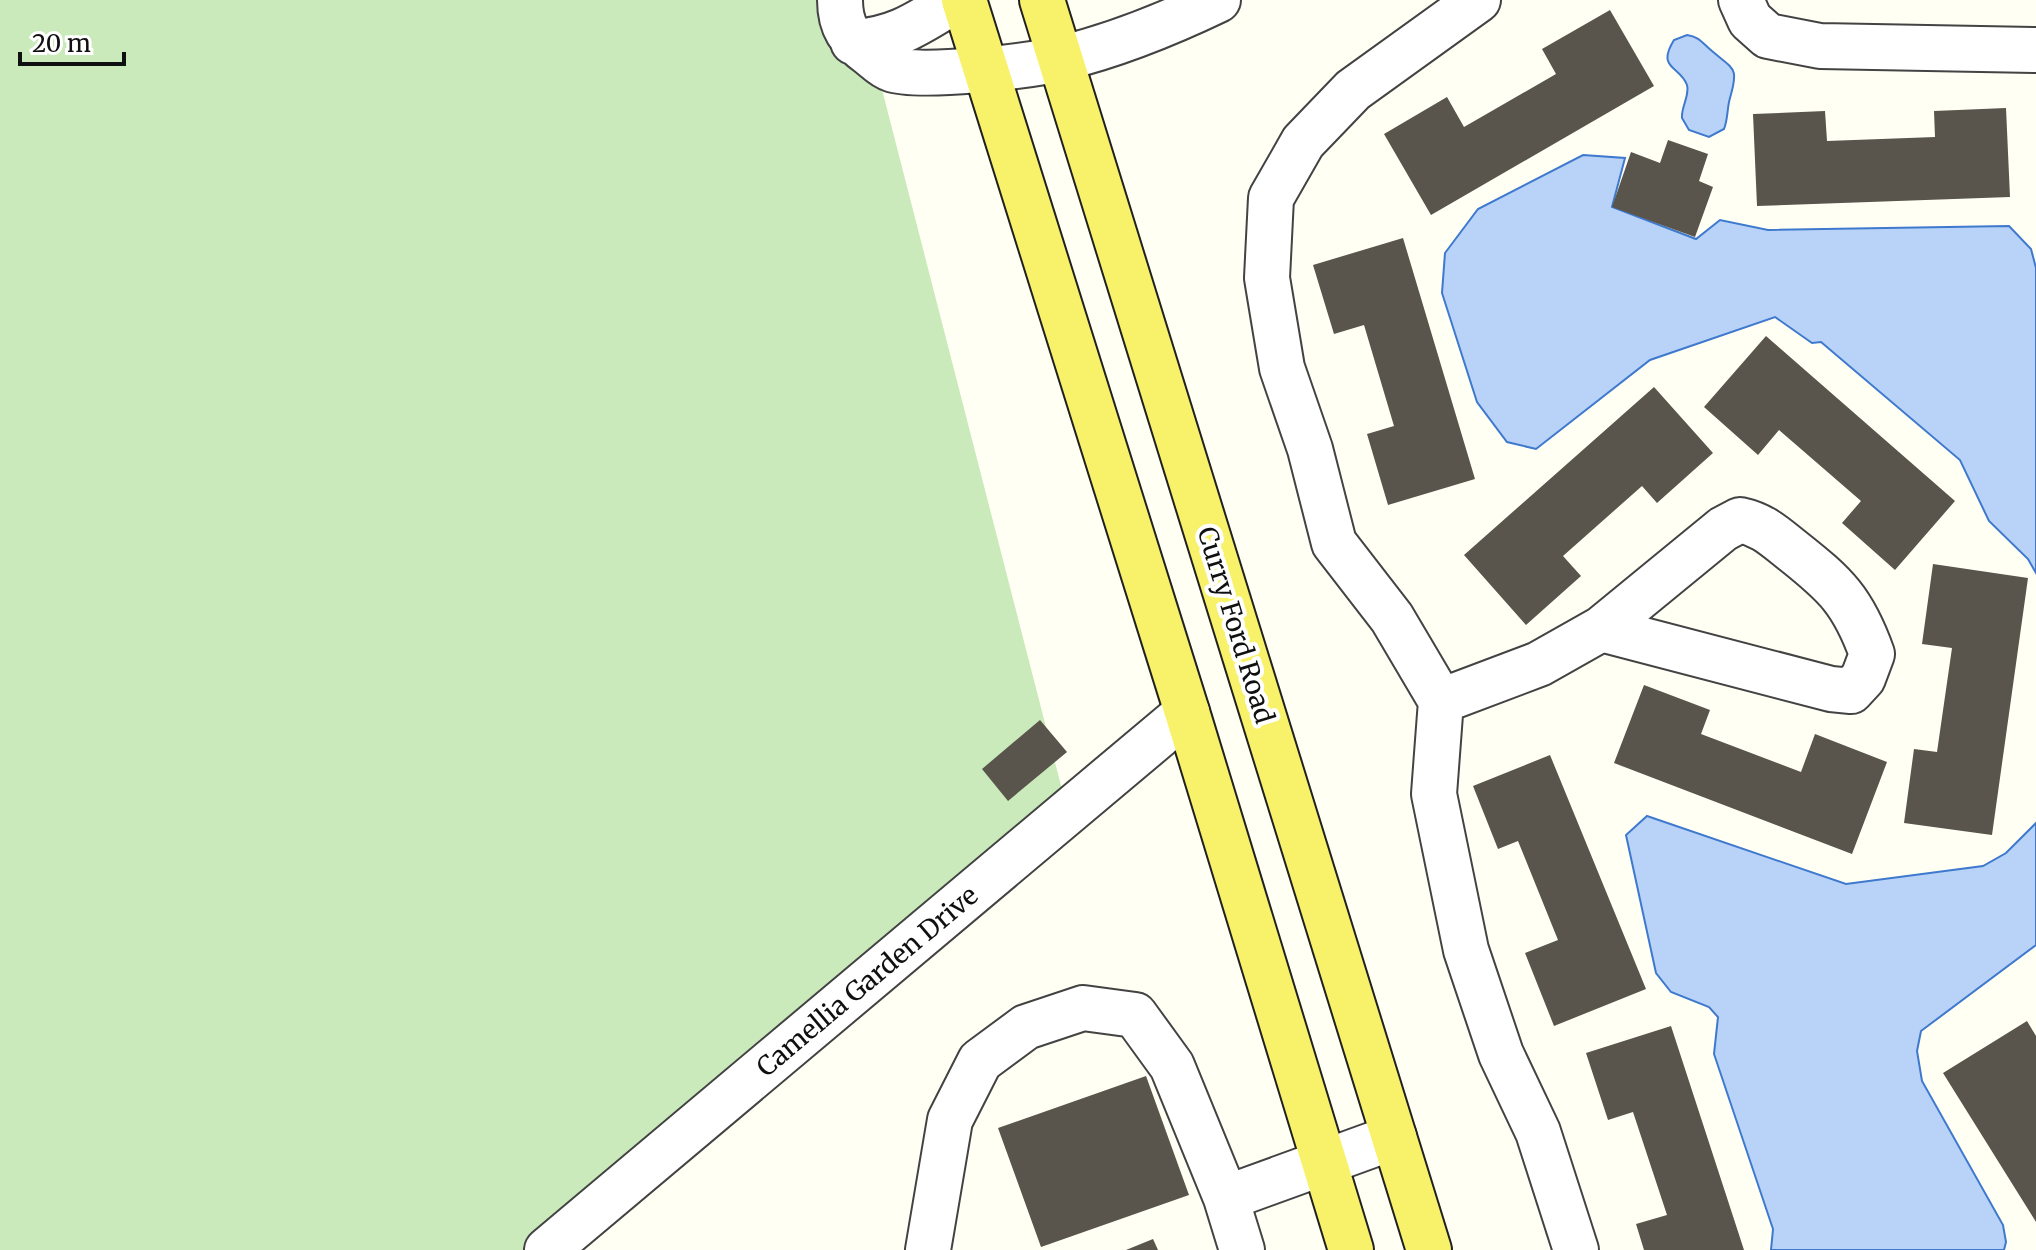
<svg xmlns="http://www.w3.org/2000/svg" width="2036" height="1250" viewBox="0 0 2036 1250" font-family="Merriweather,serif">
	<style>
		.green { fill: #cbeabc }
		.water { fill: #b8d3f7; stroke: #3f79ce; stroke-width: 2 }
		.building { fill: #59544c }
		.lines { fill: none; stroke-linecap: round; stroke-linejoin: round }
		.minor-casing { stroke: #434343; stroke-width: 48 }
		.major-casing { stroke: #212121; stroke-width: 48 }
		.minor { stroke: #fff; stroke-width: 44 }
		.major { stroke: #f8f16a; stroke-width: 44 }
		.labels { text-anchor: middle; dominant-baseline: central; stroke-width: 8; stroke-linejoin: round; paint-order: stroke }
		.street-label { font-size: 26px; fill: #101010; stroke: #fff }
	</style>
	<rect width="100%" height="100%" fill="#fffff4"/>
	<path class="green" d="M0,0H859L1065,801L531,1250H0Z"/>
	<path class="water" d="M1687,35C1700,37 1702,43 1712,51C1734,70 1739,67 1730,98C1727,108 1728,119 1724,129L1709,137L1689,130L1682,118C1681,107 1690,95 1687,85C1680,66 1656,69 1674,40Z
		M1583,155L1625,158L1612,207L1696,239L1720,220L1768,230L2009,226L2031,249L2036,268V573L2028,559L1989,521L1960,460L1821,342L1812,343L1775,317L1650,360L1536,449L1507,442L1477,402L1442,293L1445,253L1478,209Z
		M1647,816L1846,884L1983,866L2006,853L2036,823V945L1921,1031L1917,1051L1922,1081L2003,1225L2006,1242L2004,1250H1771L1773,1229L1714,1054L1718,1017L1709,1007L1671,992L1656,973L1626,835Z"/>
	<path class="building" d="M1610,10L1654,86L1431,215L1384,134L1447,97L1464,127L1556,74L1542,49Z
		M2006,108L2010,197L1757,206L1753,114L1825,111L1827,141L1935,137L1934,111Z
		M1668,140L1708,154L1699,181L1713,187L1695,237L1612,207L1631,152L1660,163Z
		M1403,238L1475,479L1388,505L1367,434L1394,426L1364,325L1334,334L1313,265Z
		M1766,336L1955,501L1895,570L1842,523L1861,501L1779,430L1758,455L1704,407Z
		M1654,387L1713,453L1657,503L1642,486L1563,556L1581,576L1526,625L1464,555Z
		M1933,564L2028,578L1992,835L1904,823L1914,749L1937,752L1952,648L1922,644Z
		M1644,685L1710,710L1701,734L1801,772L1815,734L1887,762L1852,854L1614,763Z
		M1040,720L1067,752L1008,801L982,769Z
		M1550,755L1646,989L1554,1026L1525,953L1558,940L1518,841L1498,849L1473,786Z
		M2027,1021L2036,1036V1222L1943,1073Z
		M1671,1026L1744,1250H1644L1636,1224L1667,1215L1633,1112L1608,1120L1586,1053Z
		M1146,1076L1189,1195L1041,1247L998,1128Z
		M1153,1239L1158,1250H1126Z"/>
	<g class="lines">
		<defs>
			<path id="minor" d="M840,0C840,27 850,40 871,55C877,60 884,67 891,69C918,79 1032,66 1063,58C1116,45 1168,24 1218,0
				M1478,0L1353,90L1303,142L1271,198L1267,278L1282,368L1310,449L1334,543L1392,618L1441,701L1434,794L1466,950L1501,1054L1538,1132L1576,1250
				M1741,0L1750,20L1768,36L1820,46L2036,50
				M853,42C896,40 920,22 956,0
				M1441,701L1539,664L1601,629L1831,689L1851,691L1863,678L1872,654C1853,601 1836,585 1793,551C1774,536 1763,525 1740,520L1723,529L1601,629
				M1226,1198L1394,1137
				M547,1250L1187,712
				M928,1250L950,1120L980,1061L1026,1027L1083,1008L1135,1015L1172,1066L1226,1198L1242,1250"/>
			<path id="major" d="M964,0L1187,712L1351,1250
				M1042,0L1429,1250"/>
		</defs>
		<use href="#minor" class="minor-casing"/>
		<use href="#major" class="major-casing"/>
		<use href="#minor" class="minor"/>
		<use href="#major" class="major"/>
	</g>
	<g class="labels">
		<g class="street-label">
			<text transform="translate(1236 625) rotate(73)">Curry Ford Road</text>
			<text transform="translate(867 981) rotate(-40)">Camellia Garden Drive</text>
		</g>
	</g>
	<path d="M20 52v12h104v-12" fill="none" stroke="#101010" stroke-width="4"/>
	<text x="32" y="52" font-size="24" fill="#101010" stroke="#ffffff" stroke-width="6" paint-order="stroke">20 m</text>
</svg>
